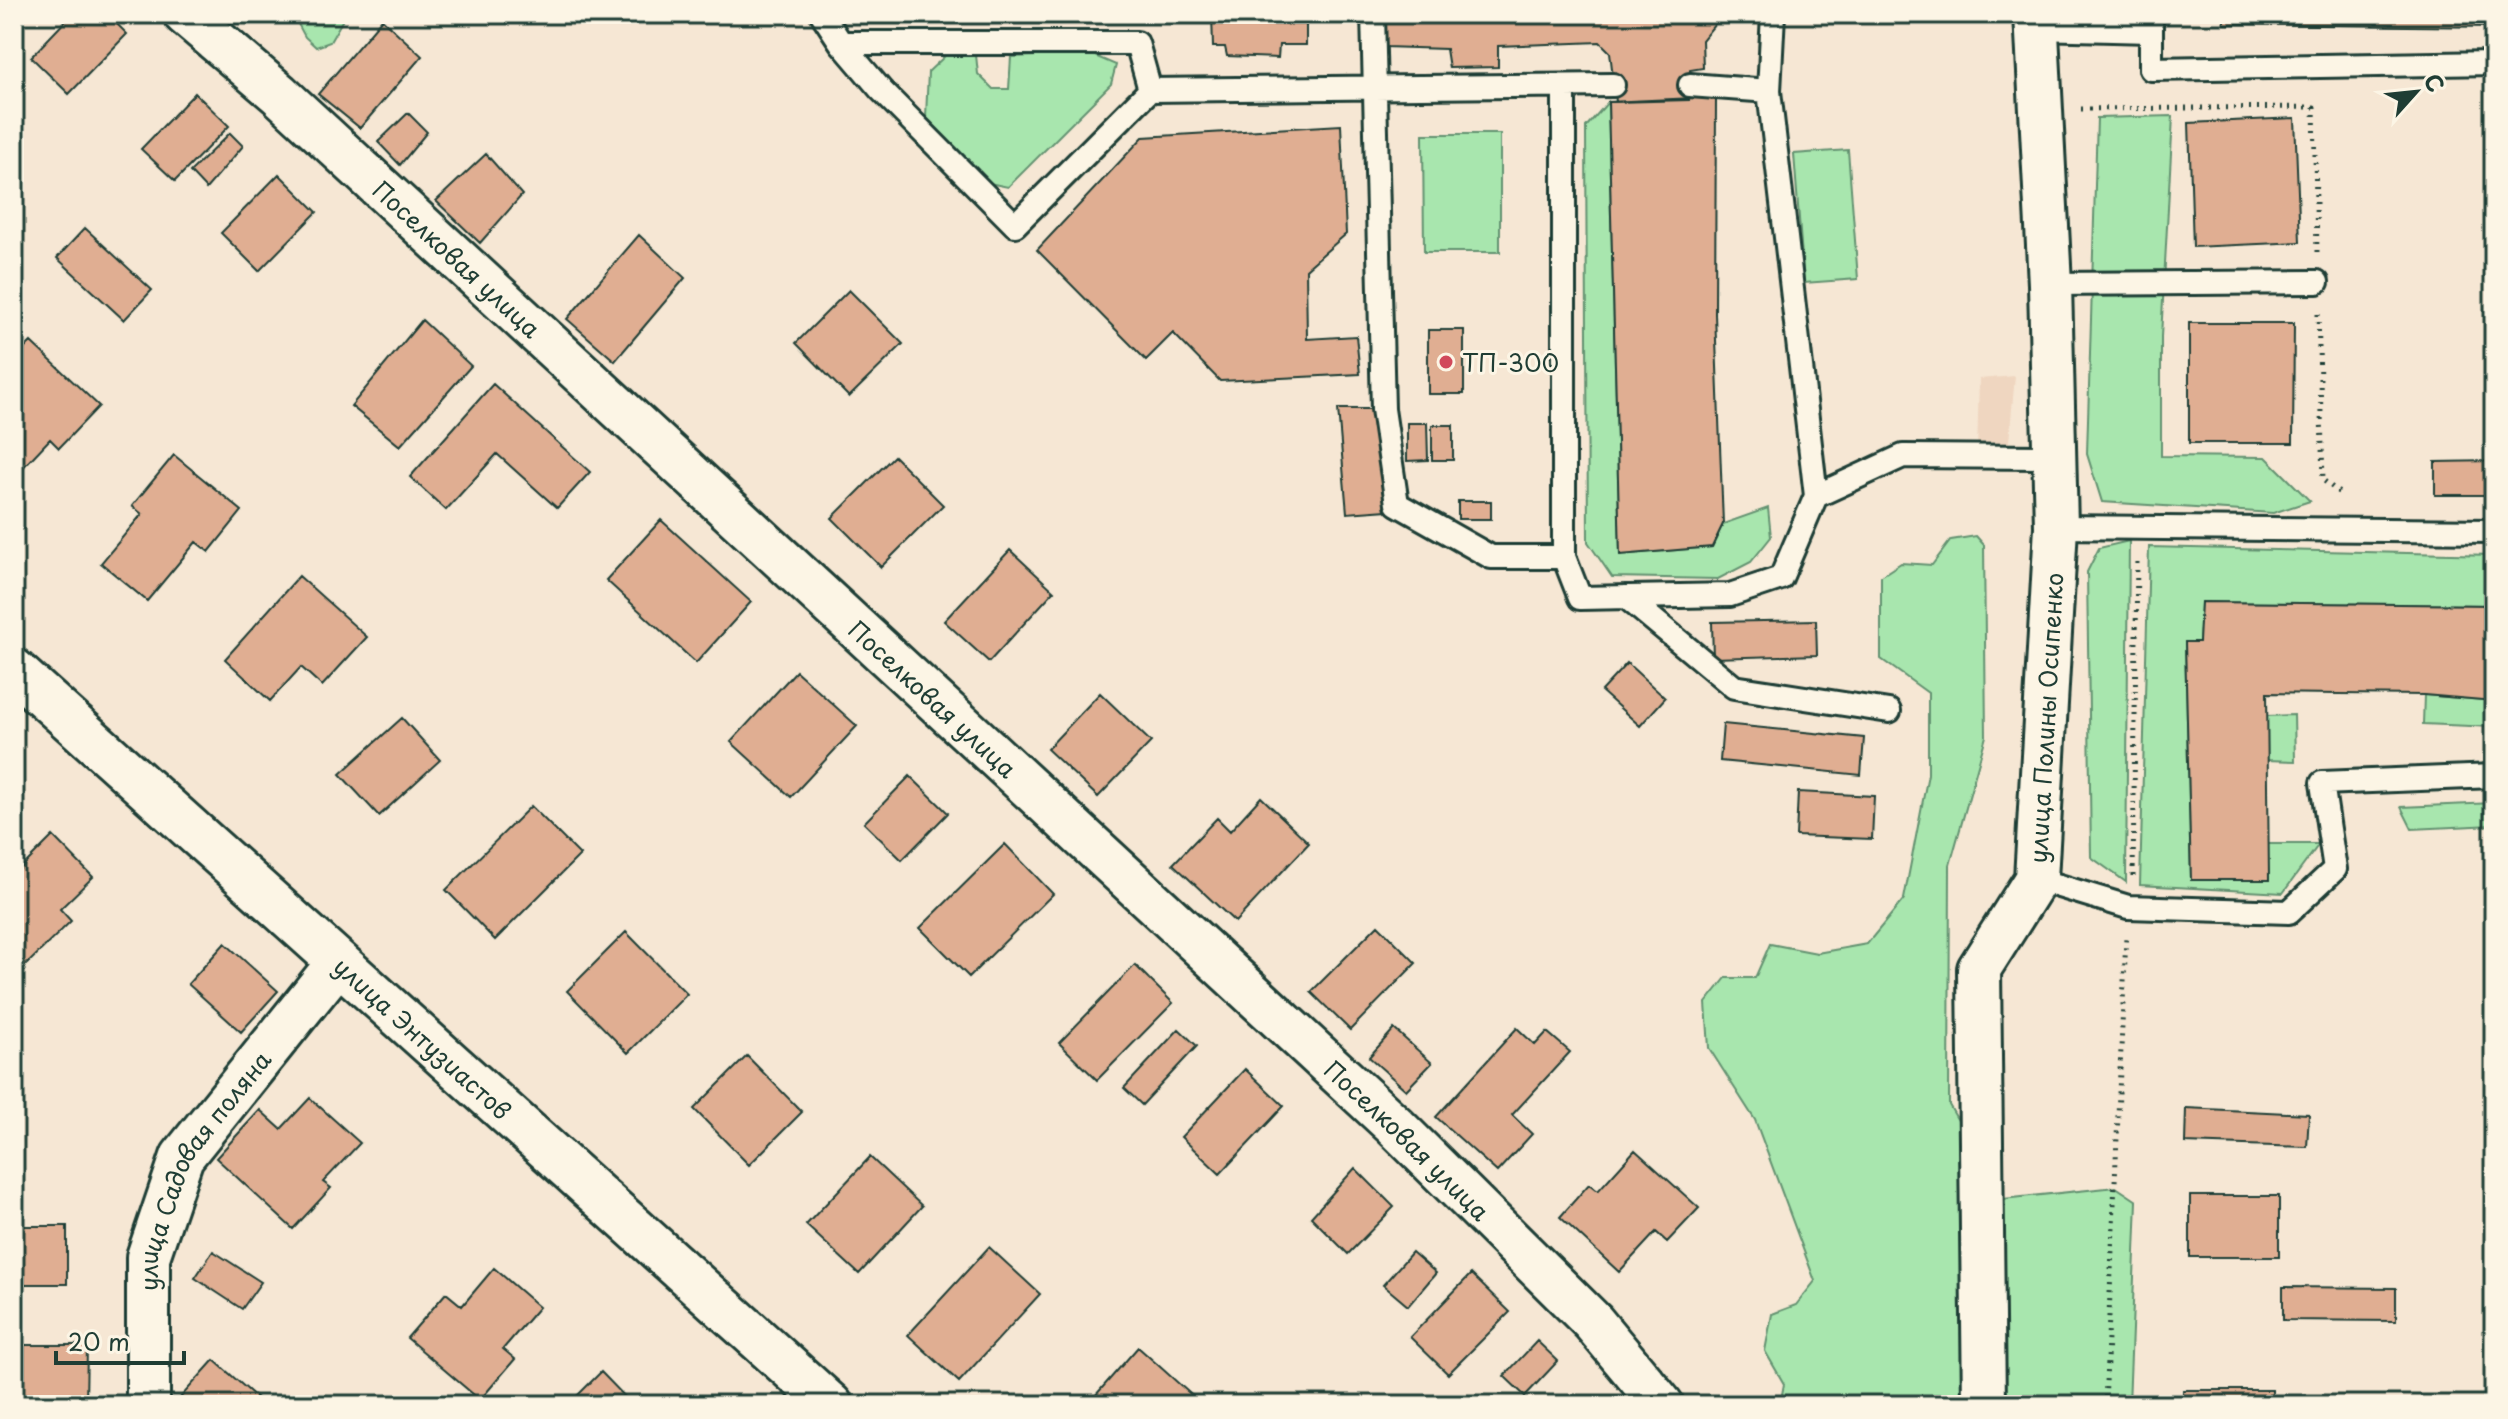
<svg xmlns="http://www.w3.org/2000/svg" width="2508" height="1419" viewBox="0 0 2508 1419" font-family="'Playpen Sans',sans-serif">
	<style>
		.built { fill: #efd6c0 }
		.green { fill: #a8e6ae; stroke: #649271; stroke-width: 2 }
		.building { fill: #e0ae92; stroke: #1f3d34; stroke-width: 2 }
		.lines { fill: none; stroke-linecap: round; stroke-linejoin: round }
		.lane-casing { stroke: #1f3d34; stroke-width: 28 }
		.street-casing { stroke: #1f3d34; stroke-width: 48 }
		.path { stroke: #1f3d34; stroke-width: 5; stroke-dasharray: 2 6; stroke-linecap: butt }
		.lane { stroke: #fcf5e5; stroke-width: 22 }
		.street { stroke: #fcf5e5; stroke-width: 42 }
		.poi-dot { fill: #d1495b; stroke: #fcf5e5; stroke-width: 3 }
		.labels { text-anchor: middle; dominant-baseline: central; stroke-width: 6; stroke-linejoin: round; paint-order: stroke }
		.street-label { font-size: 24px; fill: #1f3d34; stroke: #fcf5e5 }
		.poi-label { font-size: 24px; fill: #1f3d34; stroke: #fcf5e5; text-anchor: start }
	</style>
	<rect width="100%" height="100%" fill="#f6e7d4"/>
	<filter id="ink" filterUnits="userSpaceOnUse"><feTurbulence type="fractalNoise" baseFrequency=".0125" numOctaves="2"/><feDisplacementMap in="SourceGraphic" scale="16" xChannelSelector="R" yChannelSelector="G"/><feConvolveMatrix kernelMatrix="1 2 1 2 8 2 1 2 1" color-interpolation-filters="sRGB"/></filter>
	<g filter="url(#ink)">
		<path class="built" d="M2015,376L2008,452L1977,454L1979,379Z"/>
		<path class="green" d="M300,14H346L330,42L316,47L305,37L297,22Z
			M961,14H1128V18Z
			M1090,54L1116,65L1111,84L1008,187L989,183L926,117L928,72L946,55H976L978,74L993,89H1009L1011,57Z
			M1608,102L1620,555L1712,547L1723,524L1768,508L1771,537L1751,562L1718,579L1612,577L1588,542L1586,127Z
			M2173,116L2161,337V456L2266,457L2310,501L2273,513L2102,502L2087,454L2097,118Z
			M1423,134H1500V252H1424Z
			M1848,150L1858,279L1804,283L1794,154Z
			M1976,536L1984,545L1986,736L1950,865L1949,1105L2003,1199L2116,1187L2137,1201L2129,1405H1780L1784,1384L1765,1351L1772,1314L1796,1305L1815,1281L1755,1120L1709,1048L1706,1003L1726,978H1755L1770,944L1817,953L1867,944L1904,899L1928,774V693L1881,659V576L1901,563L1932,565L1951,540Z
			M2129,541L2126,882L2091,857L2087,572L2099,548Z
			M2149,547L2494,555V605L2201,602L2199,642H2185L2191,880H2269L2267,844H2319L2283,893L2140,885Z
			M2424,695L2494,701V727L2423,724Z
			M2294,715L2295,761L2266,760V716Z
			M2494,803V825L2412,829L2401,807Z"/>
		<path class="building" d="M72,14H107L127,34L69,94L31,57Z
			M1212,14H1306V45H1279L1278,58L1227,56L1225,47H1213Z
			M1385,14H1723L1702,40L1703,68L1690,70L1689,100L1616,102L1610,52L1600,42L1498,46V67L1449,68L1446,49L1385,47Z
			M2224,14H2494V27L2224,24Z
			M382,19L422,56L360,128L318,94Z
			M195,93L229,126L175,181L141,149Z
			M1716,97L1715,314L1723,524L1712,547L1620,555L1608,102Z
			M408,113L427,132L400,165L378,142Z
			M2295,118L2300,242L2193,247L2189,123Z
			M1341,125L1346,234L1306,269L1307,339L1356,336L1360,374L1220,381L1173,333L1146,360L1037,250L1143,137Z
			M230,133L243,146L206,189L190,172Z
			M486,154L522,195L480,243L436,201Z
			M279,174L317,212L259,271L221,233Z
			M85,228L152,290L124,320L57,258Z
			M639,235L685,278L615,361L567,319Z
			M849,290L903,344L849,397L796,343Z
			M422,320L471,366L400,446L351,406Z
			M2189,323H2294L2293,443H2189Z
			M1428,330H1464V394H1428Z
			M31,342L99,406L59,448L50,439L14,477V359Z
			M493,384L590,472L557,508L497,454L446,510L410,477Z
			M1338,409H1377L1387,510L1347,513Z
			M1407,423H1427L1428,460L1407,461Z
			M1432,425H1453V460H1432Z
			M174,455L242,511L209,552L196,542L147,601L101,563L142,514L132,506Z
			M894,456L943,505L881,567L832,518Z
			M2494,461V495H2435V462Z
			M1458,501H1491V519H1458Z
			M661,520L751,602L696,663L606,580Z
			M1010,550L1054,591L989,662L944,621Z
			M299,576L367,637L322,686L301,667L270,701L225,659Z
			M2201,602L2494,605V701L2424,695L2267,693L2269,880H2191L2185,642H2199Z
			M1816,620L1817,655L1713,658L1712,622Z
			M1627,663L1665,698L1640,726L1601,691Z
			M796,671L857,726L791,797L731,742Z
			M1100,693L1151,742L1098,797L1047,749Z
			M402,718L440,760L379,816L340,774Z
			M1723,724L1864,738L1861,775L1720,761Z
			M910,776L948,813L902,860L864,823Z
			M1798,792L1874,796L1872,839L1796,836Z
			M1261,797L1309,843L1235,922L1173,864L1217,818L1230,831Z
			M531,806L580,855L495,940L446,890Z
			M53,836L93,877L60,909L71,921L20,971L14,966V875Z
			M1005,844L1053,894L969,977L920,928Z
			M1378,925L1416,963L1350,1030L1311,992Z
			M626,932L687,994L628,1053L567,991Z
			M225,943L278,991L241,1032L188,984Z
			M1135,965L1173,1003L1097,1080L1059,1043Z
			M1517,1028L1535,1045L1547,1032L1570,1052L1512,1115L1532,1134L1497,1172L1436,1117Z
			M1179,1029L1197,1046L1142,1105L1124,1088Z
			M1394,1029L1432,1063L1406,1090L1369,1057Z
			M747,1056L802,1112L749,1165L694,1109Z
			M1245,1069L1284,1106L1220,1174L1181,1137Z
			M310,1098L360,1143L323,1182L331,1188L293,1229L216,1158L260,1110L281,1129Z
			M2186,1108L2309,1114L2307,1147L2185,1143Z
			M1635,1150L1699,1208L1667,1242L1656,1232L1619,1272L1560,1217L1589,1184L1598,1191Z
			M870,1157L922,1206L859,1274L806,1225Z
			M1355,1168L1394,1207L1348,1254L1311,1217Z
			M2190,1196H2279V1257H2190Z
			M14,1226H67V1284H14Z
			M989,1247L1040,1294L959,1382L908,1335Z
			M213,1251L261,1282L242,1309L195,1278Z
			M1412,1252L1436,1273L1408,1306L1383,1285Z
			M494,1268L539,1307L503,1349L515,1359L480,1400L407,1338L446,1293L462,1306Z
			M1471,1274L1510,1312L1448,1374L1410,1337Z
			M2283,1287L2396,1288V1321L2283,1320Z
			M1537,1341L1558,1361L1525,1396L1504,1376Z
			M14,1345H87L86,1405H14Z
			M1138,1347L1197,1400L1193,1405H1087Z
			M214,1360L257,1398L250,1405H187L179,1399Z
			M601,1372L633,1405H568Z
			M2183,1390H2272V1405H2183Z"/>
		<g class="lines">
			<defs>
				<path id="lane" d="M822,14L841,43H1137L1150,90
					M1373,14L1383,409L1397,504L1491,557H1564
					M2151,14V69L2494,63
					M2036,28L2151,31
					M841,43L881,90L1015,225L1150,90L1613,85
					M1690,85L1769,91
					M1564,86V557L1580,598L1730,595L1781,578L1816,496L1769,91L1773,14
					M2050,284L2317,282
					M1816,496L1903,456L2054,457
					M2056,527L2494,531
					M1626,597L1734,687L1889,711
					M2036,879L2128,907L2289,912L2335,869L2322,783L2494,776"/>
				<g id="street">
					<path id="s1" d="M185,14L279,94L1394,1125L1593,1322L1662,1405"/>
					<path id="s2" d="M14,670L831,1405"/>
					<path id="s3" d="M148,1405V1257L182,1157L337,964"/>
					<path id="s4" d="M1984,1405L1979,969L2036,879L2056,527L2050,284L2036,14"/>
				</g>
			</defs>
			<use href="#lane" class="lane-casing"/>
			<use href="#street" class="street-casing"/>
			<path class="path" d="M2081,109L2314,107L2317,252
				M2318,314L2323,480L2342,495
				M2133,876L2137,558
				M2105,1405L2126,937"/>
			<use href="#lane" class="lane"/>
			<use href="#street" class="street"/>
		</g>
	</g>
	<circle class="poi-dot" cx="1446" cy="362" r="8"/>
	<g class="labels">
		<g class="street-label">
			<text stroke="none"><textPath href="#s1" startOffset="366">Поселковая улица</textPath></text>
			<text stroke="none"><textPath href="#s1" startOffset="1014">Поселковая улица</textPath></text>
			<text stroke="none"><textPath href="#s4" startOffset="704">улица Полины Осипенко</textPath></text>
			<text stroke="none"><textPath href="#s2" startOffset="550">улица Энтузиастов</textPath></text>
			<text stroke="none"><textPath href="#s1" startOffset="1662">Поселковая улица</textPath></text>
			<text stroke="none"><textPath href="#s3" startOffset="250">улица Садовая поляна</textPath></text>
		</g>
		<g class="poi-label">
			<text x="1462" y="362">ТП-300</text>
		</g>
	</g>
	<rect width="2508" height="1419" fill="none" stroke="#fcf5e5" stroke-width="48"/>
	<rect x="24" y="24" width="2460" height="1371" fill="none" stroke="#1f3d34" stroke-width="3" filter="url(#ink)"/>
	<g transform="translate(2416 92) rotate(63)" stroke="#fcf5e5" stroke-width="6" paint-order="stroke">
	<path d="M0-6L14 30L0 20L-14 30Z" fill="#1f3d34"/>
	<text y="-12" font-size="22" font-weight="bold" text-anchor="middle" fill="#1f3d34">С</text>
	</g>
	<path d="M56 1351v12h128v-12" fill="none" stroke="#1f3d34" stroke-width="4"/>
	<text x="68" y="1351" font-size="24" fill="#1f3d34" stroke="#fcf5e5" stroke-width="6" paint-order="stroke">20 m</text>
</svg>
